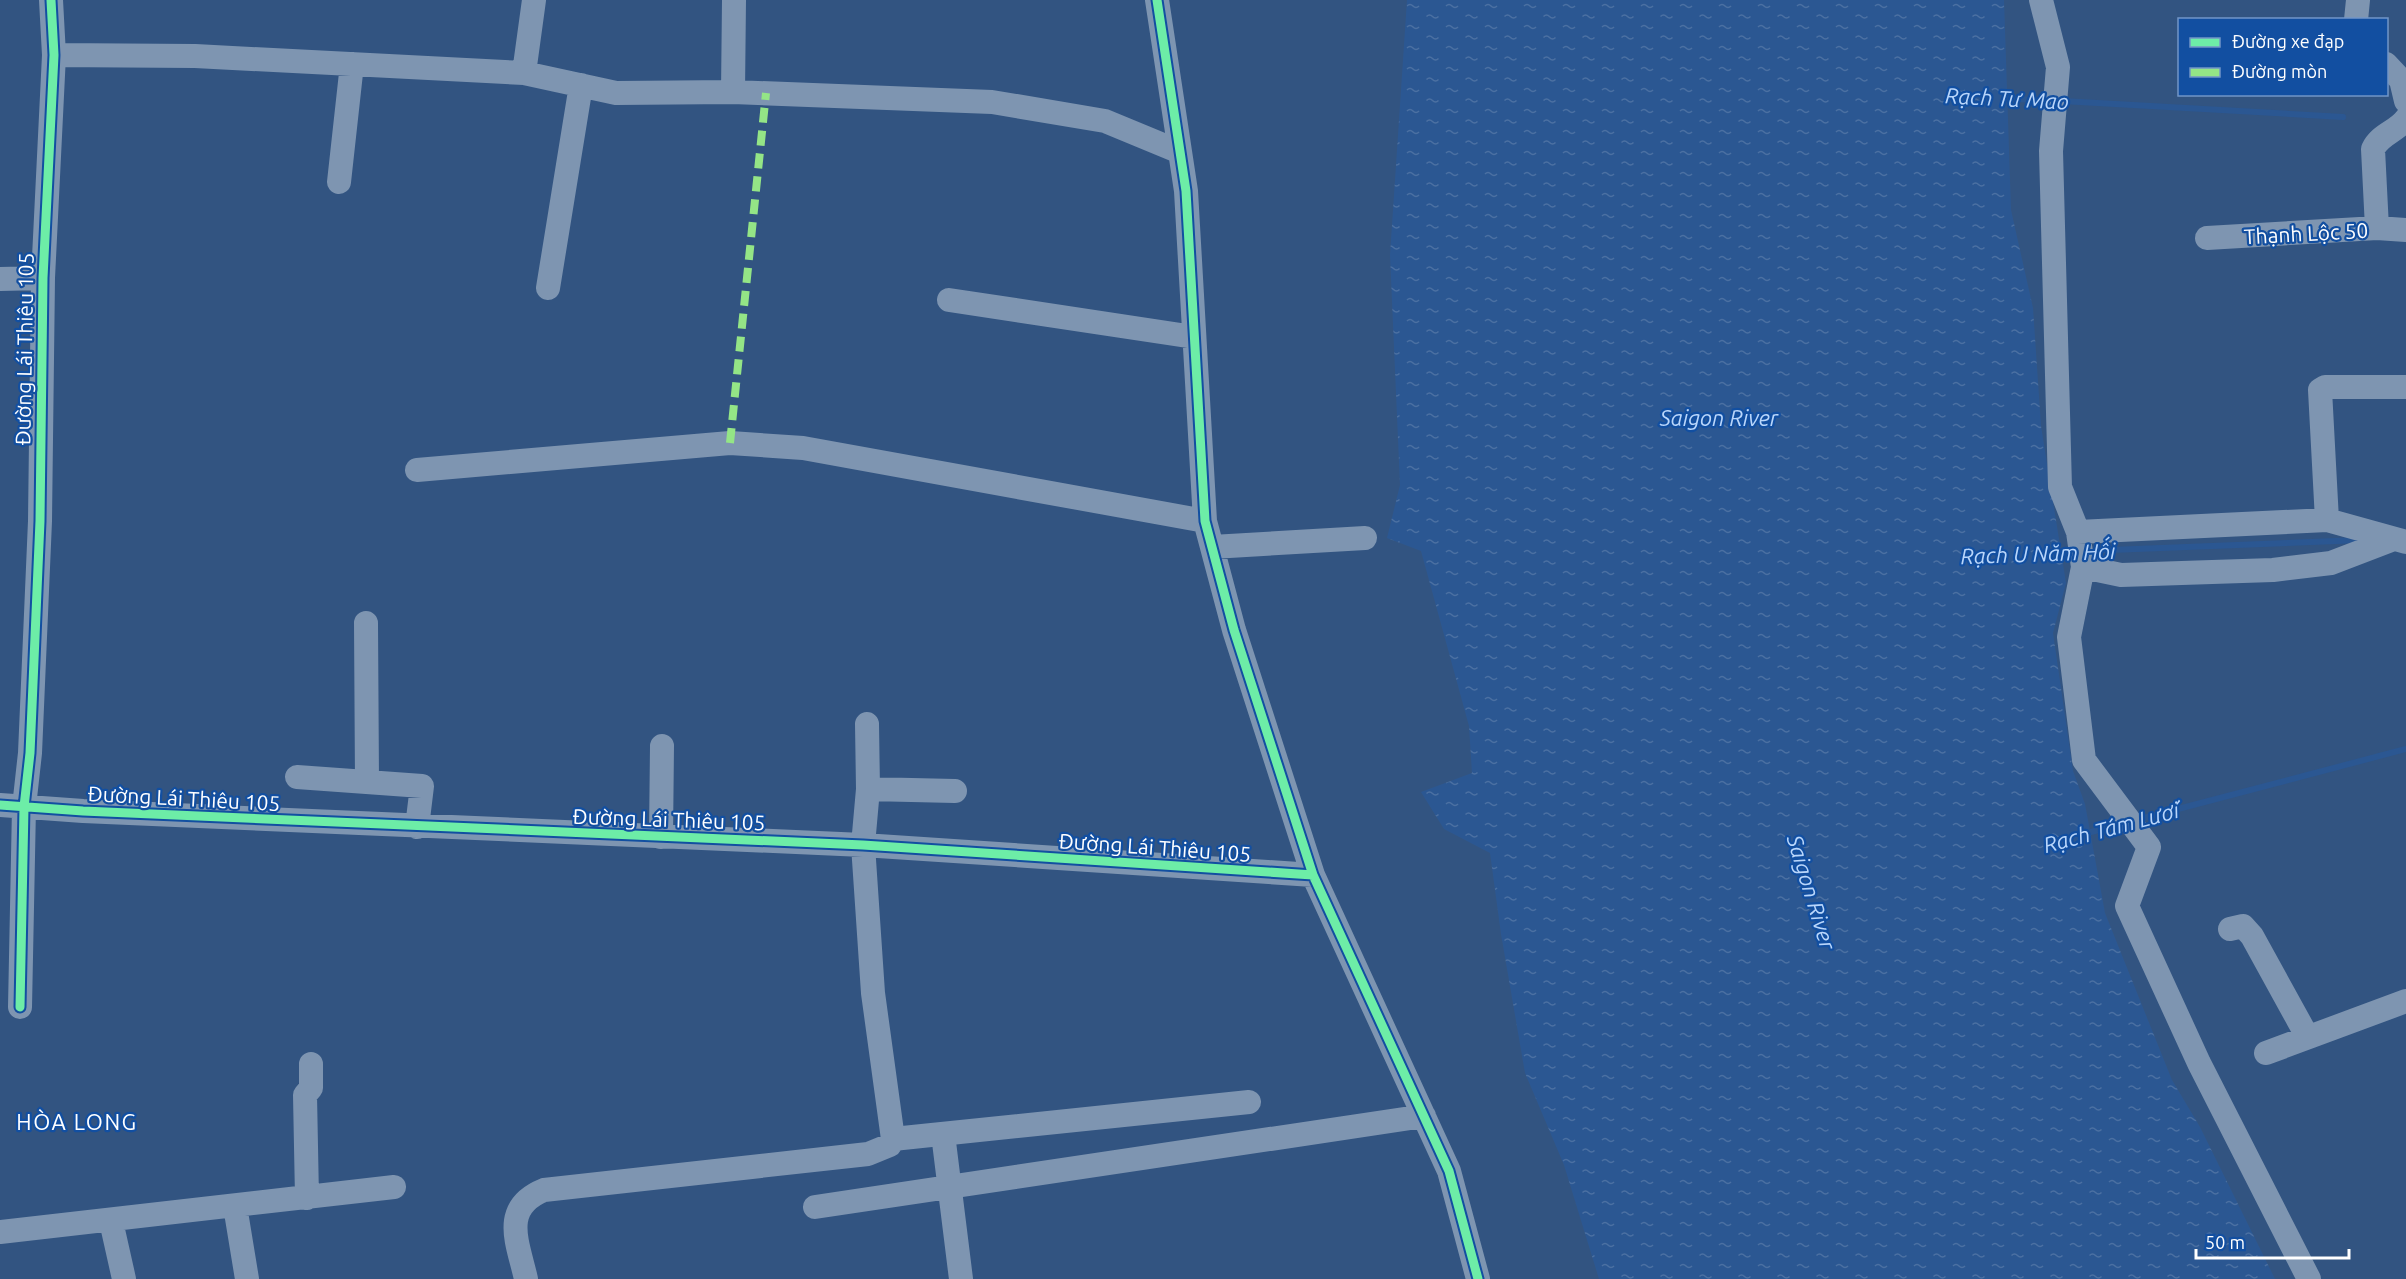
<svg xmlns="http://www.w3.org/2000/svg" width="2406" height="1279" viewBox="0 0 2406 1279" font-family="Ubuntu,sans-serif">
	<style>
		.water { fill: url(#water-ripples) }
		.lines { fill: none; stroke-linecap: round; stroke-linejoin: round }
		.stream { stroke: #2b5792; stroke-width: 6 }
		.minor { stroke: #7e95b1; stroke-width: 24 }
		.quiet { stroke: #94e586; stroke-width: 8; stroke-dasharray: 15 8; stroke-linecap: butt }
		.cycleway-casing { stroke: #124fa1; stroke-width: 13 }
		.cycleway { stroke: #6deda7; stroke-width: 9 }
		.labels { text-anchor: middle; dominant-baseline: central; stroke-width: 4.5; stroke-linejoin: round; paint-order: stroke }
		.street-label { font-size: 21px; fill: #fff; stroke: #124fa1 }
		.water-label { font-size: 22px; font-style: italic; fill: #b9d6fb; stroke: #124fa1 }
		.neighbourhood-label { font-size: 22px; letter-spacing: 1.5px; fill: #fff; stroke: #124fa1 }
	</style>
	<defs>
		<pattern id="water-ripples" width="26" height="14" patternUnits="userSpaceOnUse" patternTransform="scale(1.5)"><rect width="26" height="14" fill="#2b5792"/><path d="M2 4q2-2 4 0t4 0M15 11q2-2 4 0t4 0" fill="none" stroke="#4b70a2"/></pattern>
	</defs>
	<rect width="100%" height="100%" fill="#325481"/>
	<path class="water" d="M1407,0H2004L2011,210L2033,308L2041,426L2066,583L2053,633L2073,771L2085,804L2105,913L2172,1080L2200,1127L2275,1279H1599L1564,1165L1525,1073L1501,934L1490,853L1444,829L1421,792L1472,773L1469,726L1421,551L1387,538L1400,485L1390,255Z"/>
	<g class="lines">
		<path class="stream" d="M2002,98L2052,101
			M2062,101L2343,117
			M2085,551L2361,540
			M2136,820L2406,749
			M2083,834L2126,823"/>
		<path class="minor" d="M1157,0L1186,191L1205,521L1234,630L1313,875L1449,1171L1478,1279
			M2041,0L2058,67L2051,151L2060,487L2078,532L2083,567L2069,637L2084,760L2149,847L2127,906L2199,1063L2309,1279
			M2356,20L2358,0
			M54,55L195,56L524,73L616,93L733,92L734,0
			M2386,64L2401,80L2406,101
			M524,73L534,0
			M733,92L992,102L1105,121L1180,152
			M339,182L352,64
			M2377,228L2373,149C2380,134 2396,132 2406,119
			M2207,238L2377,228L2406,230
			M0,279L43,278
			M548,288L581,85
			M949,300L1194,337
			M417,470L730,443L803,448L1205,521
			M2327,520L2320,390L2325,387H2406
			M2078,532L2327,520L2406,542
			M1212,547L1365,538
			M2083,567L2121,575L2273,570L2331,563L2391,540
			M366,623L367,782
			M867,724L868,789
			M297,777L422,786L417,827
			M0,805L83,811L863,845L1313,875
			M661,837L662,746
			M2230,929L2243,926L2252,936L2307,1036
			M20,1007L24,807L30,753L40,521L43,278L54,55L51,0
			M2266,1053L2406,1001
			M943,1134L961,1279
			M893,1139L1249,1102
			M307,1198L305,1095L311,1088V1064
			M235,1206L247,1279
			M815,1207L1424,1116
			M111,1221L124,1279
			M0,1232L394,1187
			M526,1279C518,1243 500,1208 544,1190L868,1154L890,1145L893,1139L873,993L863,845L868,789L955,791"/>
		<path class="quiet" d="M730,443L766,93"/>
		<defs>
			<path id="cycleway" d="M1157,0L1186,191L1205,521L1234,630L1313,875L1449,1171L1478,1279
				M0,805L83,811L863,845L1313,875
				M20,1007L24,807L30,753L40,521L43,278L54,55L51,0"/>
		</defs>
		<use href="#cycleway" class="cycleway-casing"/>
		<use href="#cycleway" class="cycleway"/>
	</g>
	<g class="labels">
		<g class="street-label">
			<text transform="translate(2306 233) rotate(-3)">Thạnh Lộc 50</text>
			<text transform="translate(24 349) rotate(-89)">Đường Lái Thiêu 105</text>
			<text transform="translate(184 798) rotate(3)">Đường Lái Thiêu 105</text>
			<text transform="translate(669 819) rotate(2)">Đường Lái Thiêu 105</text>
			<text transform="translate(1155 847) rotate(4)">Đường Lái Thiêu 105</text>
		</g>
		<g class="water-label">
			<text transform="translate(2007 98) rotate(3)">Rạch Tư Mao</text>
			<text x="1719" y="417">Saigon River</text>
			<text transform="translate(2038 553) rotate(-2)">Rạch U Năm Hối</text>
			<text transform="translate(2111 827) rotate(-15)">Rạch Tám Lưới</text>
			<text transform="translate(1812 892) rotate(73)">Saigon River</text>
		</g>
		<g class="neighbourhood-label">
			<text x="77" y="1121">HÒA LONG</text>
		</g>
	</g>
	<rect x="2178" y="18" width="210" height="78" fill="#124fa1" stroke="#7195c7" stroke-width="1.5"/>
	<rect x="2190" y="38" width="30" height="9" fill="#6deda7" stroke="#7195c7" stroke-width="1.5"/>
	<text x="2232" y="48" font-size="18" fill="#ffffff">Đường xe đạp</text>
	<rect x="2190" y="68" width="30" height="9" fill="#94e586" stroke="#7195c7" stroke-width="1.5"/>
	<text x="2232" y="78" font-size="18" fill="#ffffff">Đường mòn</text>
	<path d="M2196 1249v9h153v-9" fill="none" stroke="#ffffff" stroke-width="3"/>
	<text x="2205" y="1249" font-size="18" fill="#ffffff" stroke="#124fa1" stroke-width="4.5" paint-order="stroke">50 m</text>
</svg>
